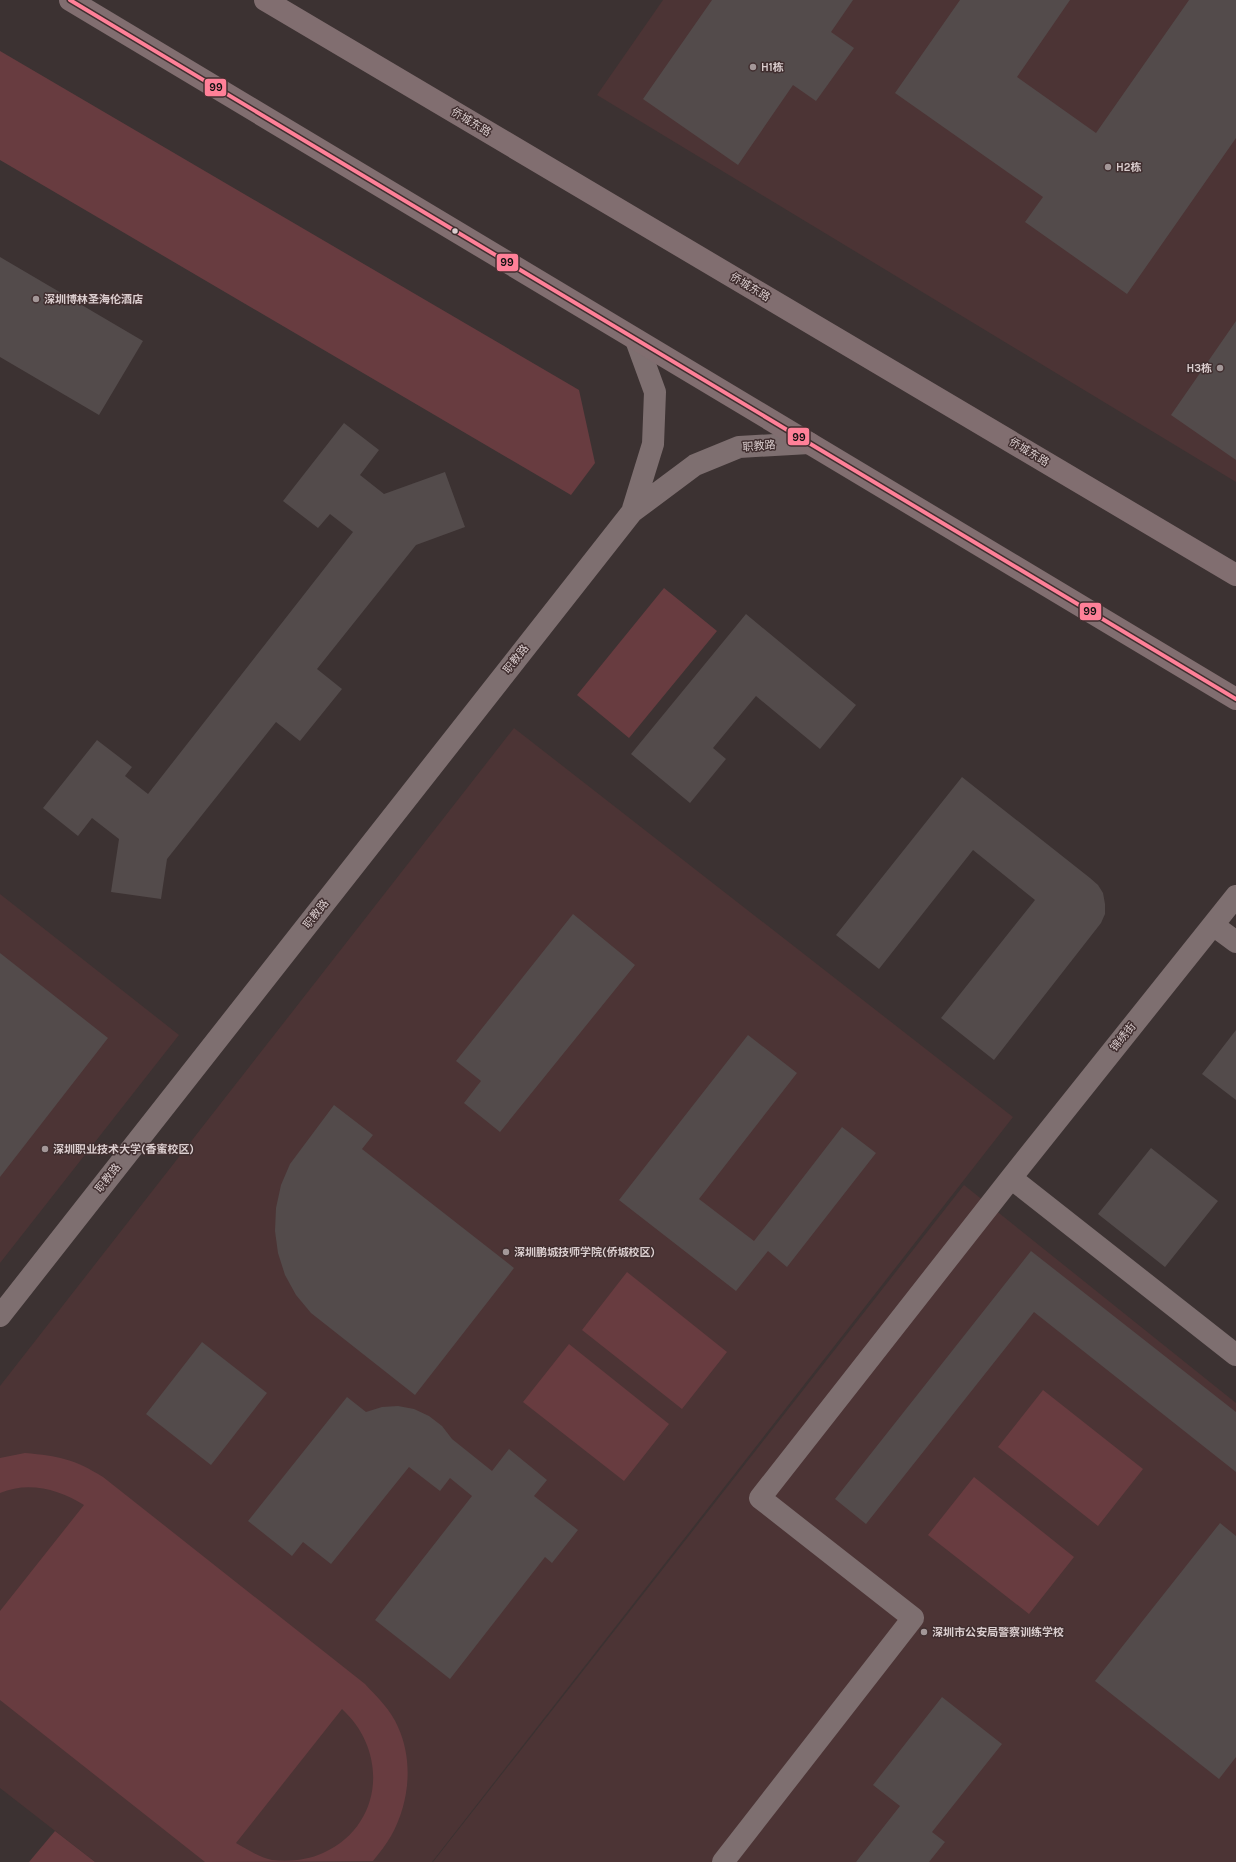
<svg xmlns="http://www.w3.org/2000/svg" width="1236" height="1862" viewBox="0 0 1236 1862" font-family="Karla,'Noto Sans SC',sans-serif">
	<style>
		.built { fill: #4c3435 }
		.green { fill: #683c40; fill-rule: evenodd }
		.building { fill: #534b4b }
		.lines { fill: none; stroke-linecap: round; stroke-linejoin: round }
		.minor { stroke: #7e6f70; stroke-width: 22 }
		.major { stroke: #816e70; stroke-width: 22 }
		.bus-1-casing { stroke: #402e2f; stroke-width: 7 }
		.bus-1 { stroke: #ff8098; stroke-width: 4 }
		.poi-dot { fill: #a39798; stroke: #402e2f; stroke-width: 1.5 }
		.bus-dot { fill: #dbcecf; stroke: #402e2f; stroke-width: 1.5 }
		.labels { text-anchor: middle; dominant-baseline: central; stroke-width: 3; stroke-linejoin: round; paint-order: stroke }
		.poi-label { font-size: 11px; font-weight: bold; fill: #dbcecf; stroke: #402e2f; text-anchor: start }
		.street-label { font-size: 11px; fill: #dbcecf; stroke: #402e2f }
		.line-badge { stroke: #402e2f; stroke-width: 1.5 }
		.pale-badge-label { font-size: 11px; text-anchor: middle; font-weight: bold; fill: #111 }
	</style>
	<rect width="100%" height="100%" fill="#3c3232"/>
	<path class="built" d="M663,0H1236V482L597,95Z
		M514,728L1013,1117L432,1862H95L0,1788V1386Z
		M0,894L179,1035L0,1263Z
		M964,1185L1236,1403V1862H433Z"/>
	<path class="green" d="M0,51L579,390L595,463L571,495L0,160Z
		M664,588L717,631L629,738L577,695Z
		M627,1272L727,1352L682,1409L582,1330Z
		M569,1344L669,1424L624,1481L523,1402Z
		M1043,1390L1143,1469L1098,1526L998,1447Z
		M25,1453C59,1456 74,1459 103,1477L365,1684C377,1697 391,1710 398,1727C414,1762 409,1804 391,1836C386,1845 379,1853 373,1861L205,1862L0,1700V1611L84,1505C59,1489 28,1481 0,1493V1458ZM342,1709C389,1752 383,1826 323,1853C308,1860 289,1862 272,1860C259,1857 248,1850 236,1843Z
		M974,1477L1074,1557L1029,1614L928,1535Z
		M55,1831L95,1862H29Z"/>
	<path class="building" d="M712,0H853L831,32L854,48L816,101L793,85L738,165L643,99Z
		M960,0H1070L1017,77L1096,133L1189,0H1236V138L1127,294L1025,222L1043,197L895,93Z
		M0,257L143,341L99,415L0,357Z
		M1236,321V460L1171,415Z
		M344,423L379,450L360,475L384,494L445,472L465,527L416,545L317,669L342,689L300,741L276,722L167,859L161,899L111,892L119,839L92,818L78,836L43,808L97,740L132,767L125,776L148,794L353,532L330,514L318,528L283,501Z
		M746,614L856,705L820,749L756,696L713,748L726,759L690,803L631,754Z
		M962,777L1090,878L1098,885L1103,893L1105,904V914L1101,923L994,1060L941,1018L1035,900L973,850L879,969L836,935Z
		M573,914L635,965L500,1132L464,1103L481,1081L456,1061Z
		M0,953L108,1038L0,1177Z
		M1236,1030V1100L1202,1074Z
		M748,1035L797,1073L699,1199L754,1241L842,1127L876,1153L787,1267L768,1251L736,1291L619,1200Z
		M334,1105L373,1135L362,1149L514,1268L415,1395L311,1313L296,1295L285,1275L278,1253L275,1231L276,1208L281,1185L290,1164Z
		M1151,1148L1218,1201L1165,1267L1098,1214Z
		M1031,1251L1236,1412V1472L1034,1312L866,1524L835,1499Z
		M202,1342L267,1393L211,1465L146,1414Z
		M347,1397L366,1412L382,1407L398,1406L414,1409L429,1416L442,1426L452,1439L492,1471L509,1449L547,1480L534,1496L578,1530L552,1563L545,1557L450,1679L375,1620L472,1496L450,1478L440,1491L409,1467L331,1564L303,1542L292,1556L248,1521Z
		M1220,1523L1236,1536V1757L1219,1779L1095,1681Z
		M942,1697L1002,1744L932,1832L945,1842L929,1862H856L900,1806L873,1785Z"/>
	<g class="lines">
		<path class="minor" d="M632,512L653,444L655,392L636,340
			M1213,925L1236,942
			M1011,1178L1236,1355
			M0,1316L632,512L695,465L739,447L809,443
			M723,1862L913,1618L760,1498L1011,1178L1236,896"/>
		<path class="major" d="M70,0L1236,699
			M265,0L1236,575"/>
		<defs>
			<path id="bus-1" d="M70,0L1236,699"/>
		</defs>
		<use href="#bus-1" class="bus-1-casing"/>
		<use href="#bus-1" class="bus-1"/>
	</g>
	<g class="poi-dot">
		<circle cx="753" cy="67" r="4"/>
		<circle cx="1108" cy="167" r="4"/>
		<circle cx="36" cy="299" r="4"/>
		<circle cx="1220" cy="368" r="4"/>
		<circle cx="45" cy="1149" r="4"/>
		<circle cx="506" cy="1252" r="4"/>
		<circle cx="924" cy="1632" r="4"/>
	</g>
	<circle class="bus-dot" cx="455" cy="231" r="3.5"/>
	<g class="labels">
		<g class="poi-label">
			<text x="761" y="67">H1栋</text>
			<text x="1116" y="167">H2栋</text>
			<text x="44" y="299">深圳博林圣海伦酒店</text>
			<text x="1212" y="368" text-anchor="end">H3栋</text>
			<text x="53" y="1149">深圳职业技术大学(香蜜校区)</text>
			<text x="514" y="1252">深圳鹏城技师学院(侨城校区)</text>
			<text x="932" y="1632">深圳市公安局警察训练学校</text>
		</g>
		<g class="street-label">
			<text transform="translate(471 122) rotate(31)">侨城东路</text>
			<text transform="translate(750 287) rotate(31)">侨城东路</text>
			<text transform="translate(759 446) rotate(-4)">职教路</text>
			<text transform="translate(1029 452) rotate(31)">侨城东路</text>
			<text transform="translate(516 659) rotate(-52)">职教路</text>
			<text transform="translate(316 914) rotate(-52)">职教路</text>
			<text transform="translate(1123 1037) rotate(-51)">锦绣街</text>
			<text transform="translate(108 1178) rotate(-52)">职教路</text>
		</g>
	</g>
	<g class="line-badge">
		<rect x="204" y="78" width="23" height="19" rx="4" fill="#ff8098"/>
		<rect x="496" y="253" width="23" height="19" rx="4" fill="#ff8098"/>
		<rect x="787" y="427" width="23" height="19" rx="4" fill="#ff8098"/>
		<rect x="1079" y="602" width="23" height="19" rx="4" fill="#ff8098"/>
	</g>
	<g class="pale-badge-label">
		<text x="216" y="91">99</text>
		<text x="507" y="266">99</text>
		<text x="799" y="441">99</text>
		<text x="1090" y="615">99</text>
	</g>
</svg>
